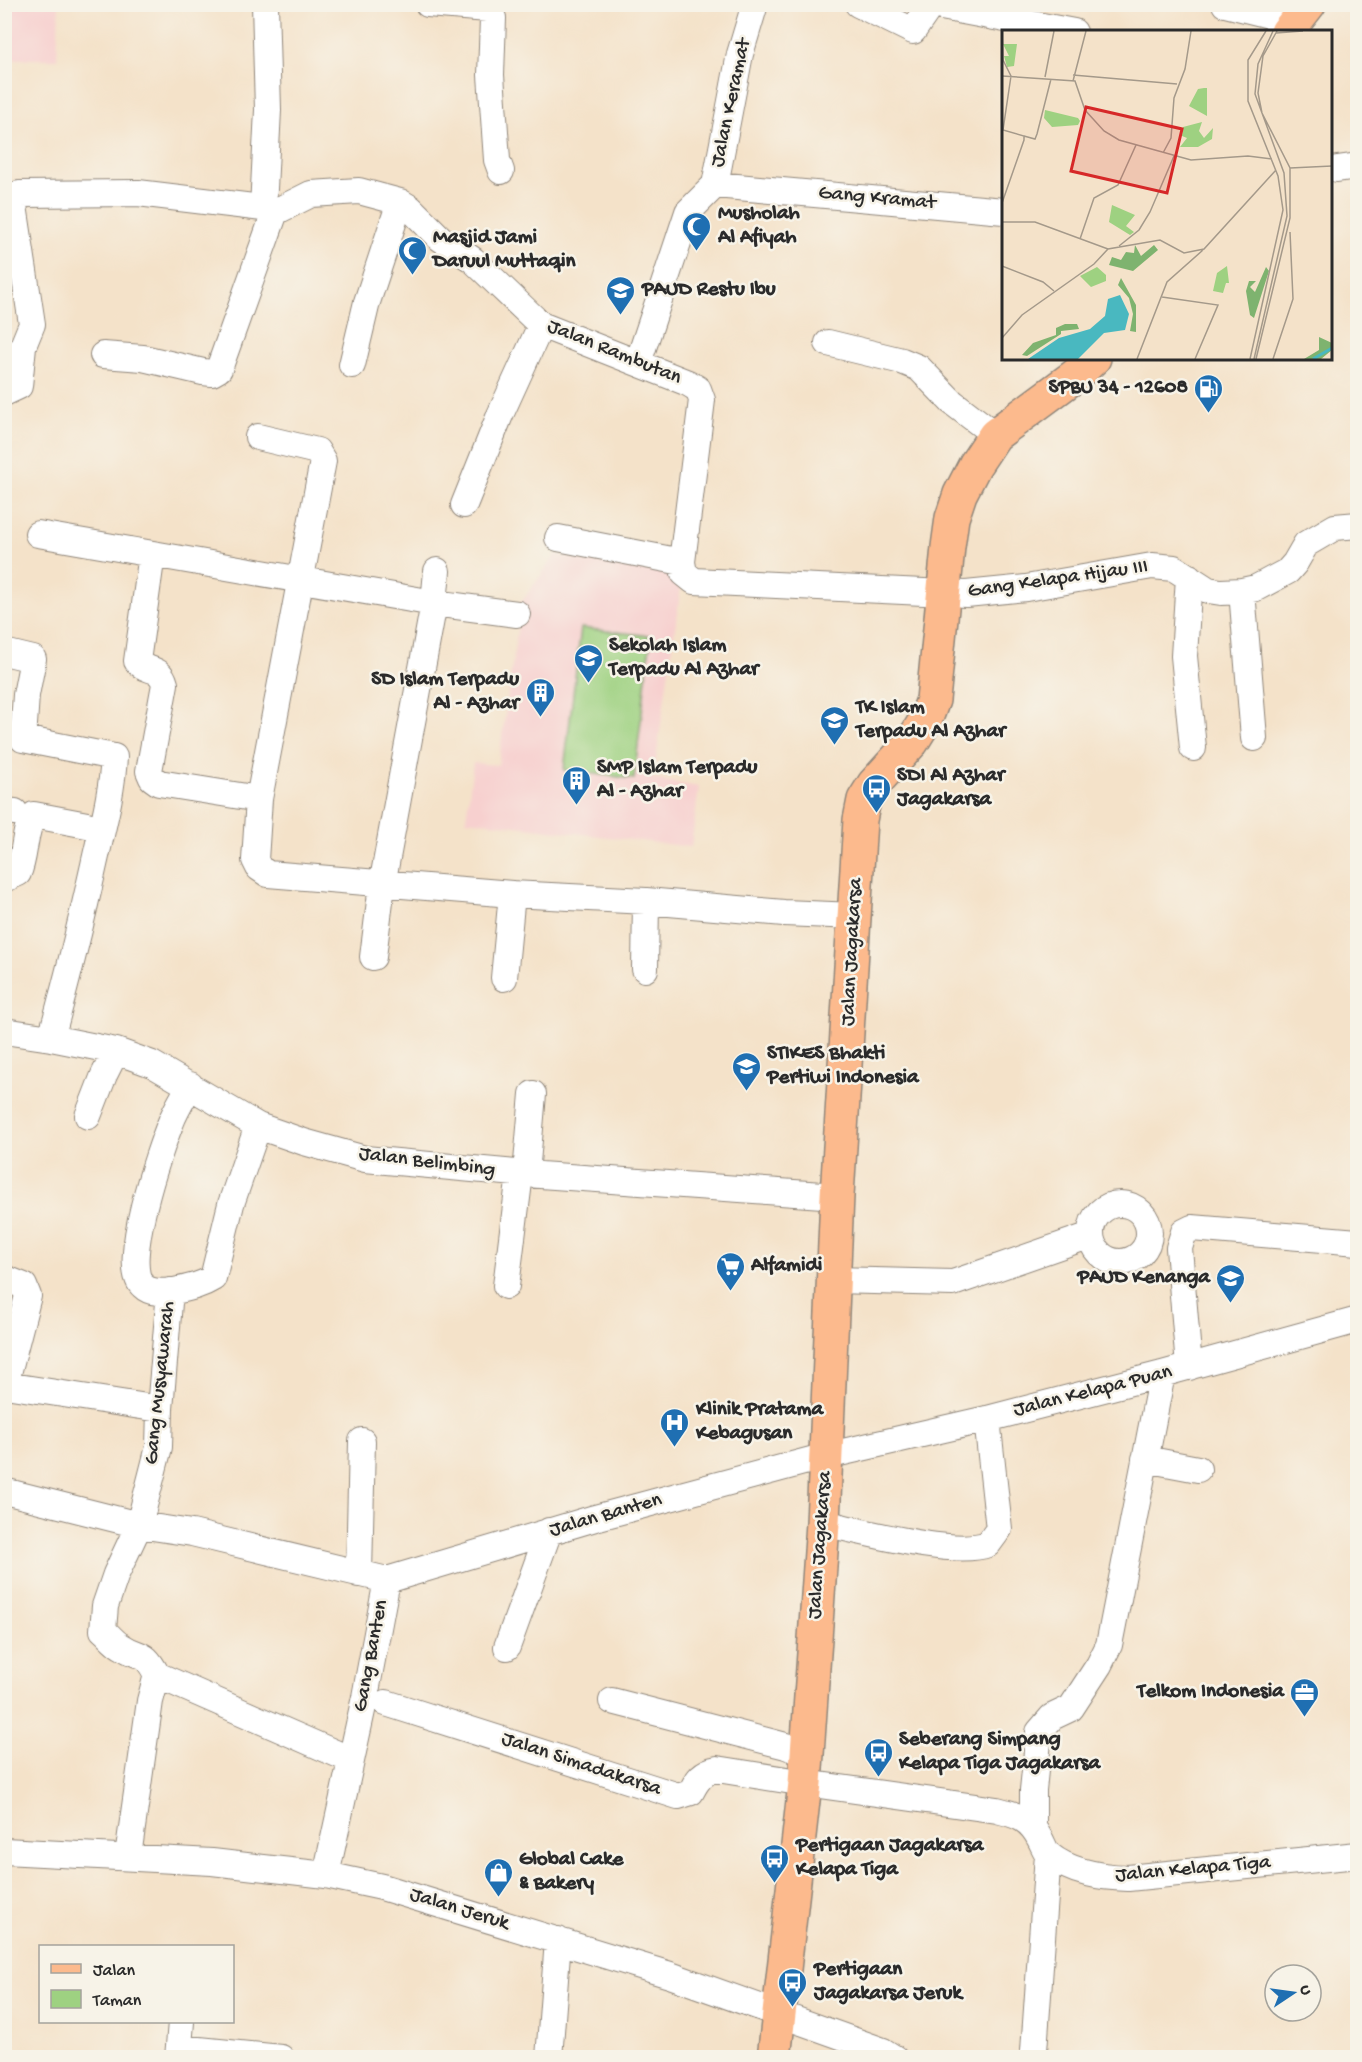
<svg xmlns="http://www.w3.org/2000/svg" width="1362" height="2062" viewBox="0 0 1362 2062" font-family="'Gochi Hand',sans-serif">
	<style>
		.built { fill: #f7d0cf }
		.green { fill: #9ed181; stroke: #647e56; stroke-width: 1.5 }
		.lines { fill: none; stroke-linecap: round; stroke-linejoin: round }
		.minor-casing { stroke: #90867a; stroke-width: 28 }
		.major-casing { stroke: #90867a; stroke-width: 36 }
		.minor { stroke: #fff; stroke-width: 26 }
		.major { stroke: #fcba8d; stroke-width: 33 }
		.labels { text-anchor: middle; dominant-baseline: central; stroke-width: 5; stroke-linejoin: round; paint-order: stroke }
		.street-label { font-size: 21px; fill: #2b2b2b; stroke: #f7f3e8 }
		.poi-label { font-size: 21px; font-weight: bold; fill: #2b2b2b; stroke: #f7f3e8; text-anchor: start }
		.inset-river { fill: none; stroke: #49b8c0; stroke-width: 3 }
		.inset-road { fill: none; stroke: #a4998a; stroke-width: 1.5 }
		.view { fill: #d62828; fill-opacity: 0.15; stroke: #d62828; stroke-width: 3 }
		.inset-edge { fill: none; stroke: #2b2b2b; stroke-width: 3 }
	</style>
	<rect width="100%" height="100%" fill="#f7f3e8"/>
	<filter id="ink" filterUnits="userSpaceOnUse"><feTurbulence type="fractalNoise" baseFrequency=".0167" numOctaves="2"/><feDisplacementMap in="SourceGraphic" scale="12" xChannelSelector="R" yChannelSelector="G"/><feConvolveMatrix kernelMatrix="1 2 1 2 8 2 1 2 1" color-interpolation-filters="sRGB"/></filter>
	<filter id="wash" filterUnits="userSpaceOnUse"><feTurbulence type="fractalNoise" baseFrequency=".008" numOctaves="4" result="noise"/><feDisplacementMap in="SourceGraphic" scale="24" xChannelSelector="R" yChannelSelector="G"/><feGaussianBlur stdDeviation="1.35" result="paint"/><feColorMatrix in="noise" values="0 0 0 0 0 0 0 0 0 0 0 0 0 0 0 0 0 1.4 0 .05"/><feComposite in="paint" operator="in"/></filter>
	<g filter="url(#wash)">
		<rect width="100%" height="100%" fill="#f4e2c9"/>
		<path class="built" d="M5,4L59,5L57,59H5Z
			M599,546L684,566L653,779L699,787L691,847L466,820L473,763L498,765L521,603L556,554L595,562Z"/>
		<path class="green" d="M581,628L651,636L634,779L564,770Z"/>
	</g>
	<g filter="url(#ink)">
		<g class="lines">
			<defs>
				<path id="minor" d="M428,4L488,9L493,18L491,75L497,160L501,171
					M858,4L913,31L931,5L1074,32
					M1225,4L1269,15L1293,24
					M1337,169L1358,166
					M715,185L1004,211
					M263,208L268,110L265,4
					M275,212L311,194L359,191L400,202L410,208L440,238L473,260L541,325L688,383L698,389L702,400L682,562L684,573L694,581L966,594L1026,588L1152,566L1174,568L1208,590L1221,592L1242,591L1256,588L1288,571L1295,563L1306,544L1335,527L1358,525
					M828,343L902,361L919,368L952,402L995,435
					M103,355L143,358L203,372L212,373L219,369L275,212
					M638,363L688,212L715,185L740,54L755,4
					M352,365L367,302L400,202
					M4,393L19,386L23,346L32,324L13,199L19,194L138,193L263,208L275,212
					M258,437L317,451L323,461L259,799L255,860L259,868L268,874L512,894L646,901L784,913L855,916
					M464,505L500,415L541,325
					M38,534L434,603L437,571
					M558,538L682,562
					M152,554L137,661C146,673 160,665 165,684L149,771L152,778L159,783L259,799
					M1189,577L1184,656L1193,748
					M1242,591L1254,738
					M4,652L33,659L26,695L23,739L114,757C112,794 102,829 94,865C81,923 67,981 51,1038
					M4,811L15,812
					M4,875L9,877L18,873C26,855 23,831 34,815L87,825
					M373,957L382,885L434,603L517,614
					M645,969L646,901
					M504,978L512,894
					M4,1031L51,1038L116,1051L152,1064L258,1126L304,1142L365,1159L526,1174L837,1196
					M190,1085C184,1097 176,1109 171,1122C160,1148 119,1267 143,1286C151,1294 164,1292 174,1291C188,1288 200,1286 213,1278L231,1204L258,1126
					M88,1116L104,1075L116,1051
					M526,1174L533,1094
					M1091 1233a29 29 0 1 1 58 0a29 29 0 1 1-58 0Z
					M4,1278L24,1286L28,1296L5,1385L160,1409
					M834,1280L953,1283L1091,1235
					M506,1286L520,1174
					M1189,1367L1179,1248L1184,1232L1192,1228L1358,1242
					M1145,1459L1198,1469
					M4,1491L139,1525L192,1533L387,1580L595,1518L826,1456L987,1419L1162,1374L1358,1320
					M823,1523C861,1531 954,1557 988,1544L999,1529L987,1419
					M359,1574L362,1441
					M507,1647L549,1531
					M157,1675L351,1760
					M612,1701L786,1746L807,1754
					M386,1703L678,1796L691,1792C697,1780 703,1771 717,1769L805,1783L997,1810C1018,1815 1030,1819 1040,1839C1043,1844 1045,1851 1049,1855C1071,1873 1101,1877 1128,1878L1358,1855
					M1033,1826V1790L1039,1732L1052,1717L1071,1708L1099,1665L1109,1645L1162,1374
					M4,1851L212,1862L326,1875L382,1887L670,1975L883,2051L894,2058
					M128,1856L150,1701L157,1675C144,1649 140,1659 121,1646C114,1642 109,1635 103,1630L105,1606L116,1574L139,1525L159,1447L160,1409L170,1291
					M326,1875L365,1697L387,1580
					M179,2048L281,2058
					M178,2058L181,2022
					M549,2058L558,1940
					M1036,2058L1034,2051L1048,1854"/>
				<path id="major" d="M1287,32L1309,4
					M774,2058L805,1783L823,1523L837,1196L860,820L864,800L874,784L912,742L925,721L933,700L948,547L952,518L960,494L975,465L995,435L1076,375L1094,358"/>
			</defs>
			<use href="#minor" class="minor-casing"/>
			<use href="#major" class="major-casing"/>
			<use href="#minor" class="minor"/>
			<use href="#major" class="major"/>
		</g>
	</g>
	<defs>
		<symbol id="mosque-pin" viewBox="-11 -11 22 30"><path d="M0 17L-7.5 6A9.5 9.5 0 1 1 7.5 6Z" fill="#1f6fb2" stroke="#f7f3e8"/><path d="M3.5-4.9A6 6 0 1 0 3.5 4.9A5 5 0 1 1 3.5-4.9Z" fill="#fff"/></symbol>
		<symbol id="school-pin" viewBox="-11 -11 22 30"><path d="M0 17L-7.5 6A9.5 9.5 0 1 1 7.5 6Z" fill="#1f6fb2" stroke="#f7f3e8"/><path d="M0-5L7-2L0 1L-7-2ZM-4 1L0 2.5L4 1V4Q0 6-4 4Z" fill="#fff"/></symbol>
		<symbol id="fuel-pin" viewBox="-11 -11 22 30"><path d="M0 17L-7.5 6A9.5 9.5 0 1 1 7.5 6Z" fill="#1f6fb2" stroke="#f7f3e8"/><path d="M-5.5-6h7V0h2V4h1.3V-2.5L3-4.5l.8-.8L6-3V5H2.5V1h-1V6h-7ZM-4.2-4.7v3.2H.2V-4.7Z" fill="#fff"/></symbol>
		<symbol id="building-pin" viewBox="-11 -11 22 30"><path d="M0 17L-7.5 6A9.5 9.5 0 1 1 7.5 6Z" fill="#1f6fb2" stroke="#f7f3e8"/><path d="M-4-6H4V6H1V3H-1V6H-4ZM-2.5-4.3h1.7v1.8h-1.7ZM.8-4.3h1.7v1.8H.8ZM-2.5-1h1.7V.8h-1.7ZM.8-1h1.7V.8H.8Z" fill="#fff"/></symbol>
		<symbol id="bus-pin" viewBox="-11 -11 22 30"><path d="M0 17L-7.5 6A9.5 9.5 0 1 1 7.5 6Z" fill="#1f6fb2" stroke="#f7f3e8"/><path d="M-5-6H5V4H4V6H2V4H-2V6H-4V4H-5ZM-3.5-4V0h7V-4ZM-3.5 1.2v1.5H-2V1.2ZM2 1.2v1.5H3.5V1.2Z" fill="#fff"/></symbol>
		<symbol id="university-pin" viewBox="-11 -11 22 30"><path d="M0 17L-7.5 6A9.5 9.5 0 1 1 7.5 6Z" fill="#1f6fb2" stroke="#f7f3e8"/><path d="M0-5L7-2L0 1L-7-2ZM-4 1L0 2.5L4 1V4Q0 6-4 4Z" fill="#fff"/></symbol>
		<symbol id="supermarket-pin" viewBox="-11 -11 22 30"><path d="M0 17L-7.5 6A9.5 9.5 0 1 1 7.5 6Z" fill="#1f6fb2" stroke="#f7f3e8"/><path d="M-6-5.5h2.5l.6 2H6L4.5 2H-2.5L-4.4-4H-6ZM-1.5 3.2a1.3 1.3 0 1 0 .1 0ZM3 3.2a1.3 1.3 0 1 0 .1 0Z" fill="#fff"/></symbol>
		<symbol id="hospital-pin" viewBox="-11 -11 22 30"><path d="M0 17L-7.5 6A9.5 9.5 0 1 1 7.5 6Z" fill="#1f6fb2" stroke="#f7f3e8"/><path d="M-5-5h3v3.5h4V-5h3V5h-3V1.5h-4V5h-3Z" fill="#fff"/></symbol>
		<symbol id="office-pin" viewBox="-11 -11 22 30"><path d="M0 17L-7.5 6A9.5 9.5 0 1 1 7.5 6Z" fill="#1f6fb2" stroke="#f7f3e8"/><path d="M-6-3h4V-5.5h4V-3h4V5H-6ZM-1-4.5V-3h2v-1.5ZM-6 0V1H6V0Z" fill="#fff"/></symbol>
		<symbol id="shop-pin" viewBox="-11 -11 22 30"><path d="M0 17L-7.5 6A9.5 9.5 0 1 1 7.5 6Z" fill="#1f6fb2" stroke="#f7f3e8"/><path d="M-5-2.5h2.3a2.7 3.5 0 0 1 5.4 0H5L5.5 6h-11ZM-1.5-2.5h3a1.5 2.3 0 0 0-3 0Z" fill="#fff"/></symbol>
	</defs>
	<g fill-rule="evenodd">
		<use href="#mosque-pin" x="680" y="210" width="33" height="45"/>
		<use href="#mosque-pin" x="396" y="234" width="33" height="45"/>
		<use href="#school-pin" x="604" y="274" width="33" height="45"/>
		<use href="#fuel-pin" x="1192" y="372" width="33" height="45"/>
		<use href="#school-pin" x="572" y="642" width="33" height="45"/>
		<use href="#building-pin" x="524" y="676" width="33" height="45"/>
		<use href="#school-pin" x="818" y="704" width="33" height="45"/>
		<use href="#building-pin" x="560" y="764" width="33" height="45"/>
		<use href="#bus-pin" x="860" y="772" width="33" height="45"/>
		<use href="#university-pin" x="730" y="1050" width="33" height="45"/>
		<use href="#supermarket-pin" x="714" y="1250" width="33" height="45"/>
		<use href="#school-pin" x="1214" y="1262" width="33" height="45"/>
		<use href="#hospital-pin" x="658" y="1406" width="33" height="45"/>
		<use href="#office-pin" x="1288" y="1676" width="33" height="45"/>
		<use href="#bus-pin" x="862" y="1736" width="33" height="45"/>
		<use href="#bus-pin" x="758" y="1842" width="33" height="45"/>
		<use href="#shop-pin" x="482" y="1856" width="33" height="45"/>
		<use href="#bus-pin" x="776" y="1966" width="33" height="45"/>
	</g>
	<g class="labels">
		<g class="street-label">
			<text transform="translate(732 103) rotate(-78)">Jalan Keramat</text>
			<text transform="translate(877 199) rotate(5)">Gang Kramat</text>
			<text transform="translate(614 353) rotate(22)">Jalan Rambutan</text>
			<text transform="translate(1058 580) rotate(-8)">Gang Kelapa Hijau III</text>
			<text transform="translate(853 952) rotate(-87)">Jalan Jagakarsa</text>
			<text transform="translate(427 1163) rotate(7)">Jalan Belimbing</text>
			<text transform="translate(161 1383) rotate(-84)">Gang Musyawarah</text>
			<text transform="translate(1093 1392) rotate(-14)">Jalan Kelapa Puan</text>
			<text transform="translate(606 1516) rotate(-16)">Jalan Banten</text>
			<text transform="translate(821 1545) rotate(-86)">Jalan Jagakarsa</text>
			<text transform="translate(372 1656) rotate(-79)">Gang Banten</text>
			<text transform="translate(581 1765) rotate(18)">Jalan Simadakarsa</text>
			<text transform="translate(1193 1870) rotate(-5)">Jalan Kelapa Tiga</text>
			<text transform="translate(459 1910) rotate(17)">Jalan Jeruk</text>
		</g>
		<g class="poi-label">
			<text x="718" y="214">Musholah<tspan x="718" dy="24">Al Afiyah</tspan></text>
			<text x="433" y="238">Masjid Jami<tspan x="433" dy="24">Daruul Muttaqin</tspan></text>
			<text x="642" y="290">PAUD Restu Ibu</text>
			<text x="1188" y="388" text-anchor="end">SPBU 34 - 12608</text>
			<text x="609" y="646">Sekolah Islam<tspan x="609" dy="24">Terpadu Al Azhar</tspan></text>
			<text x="519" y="680" text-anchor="end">SD Islam Terpadu<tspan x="519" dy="24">Al - Azhar</tspan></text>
			<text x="856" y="708">TK Islam<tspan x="856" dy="24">Terpadu Al Azhar</tspan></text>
			<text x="597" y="768">SMP Islam Terpadu<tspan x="597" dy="24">Al - Azhar</tspan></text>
			<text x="897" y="776">SDI Al Azhar<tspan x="897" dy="24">Jagakarsa</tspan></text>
			<text x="767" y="1054">STIKES Bhakti<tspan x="767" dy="24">Pertiwi Indonesia</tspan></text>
			<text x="751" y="1266">Alfamidi</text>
			<text x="1210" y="1278" text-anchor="end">PAUD Kenanga</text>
			<text x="696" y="1410">Klinik Pratama<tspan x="696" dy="24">Kebagusan</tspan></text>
			<text x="1284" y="1692" text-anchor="end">Telkom Indonesia</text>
			<text x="899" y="1740">Seberang Simpang<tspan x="899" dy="24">Kelapa Tiga Jagakarsa</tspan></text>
			<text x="796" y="1846">Pertigaan Jagakarsa<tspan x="796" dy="24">Kelapa Tiga</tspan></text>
			<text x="519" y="1860">Global Cake<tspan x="519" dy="24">&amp; Bakery</tspan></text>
			<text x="814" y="1970">Pertigaan<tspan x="814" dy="24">Jagakarsa Jeruk</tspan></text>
		</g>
	</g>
	<g transform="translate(1002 30)">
		<rect width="330" height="330" fill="#f4e2c9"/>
		<path d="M1,14H15L12,36L5,37L2,26H7ZM202,58H205V86L187,76L196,59ZM43,80L76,88L78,91L76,95L50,97L42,88ZM200,92L197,101L202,108L211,98L210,109L196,117H178L185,108L180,106L181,97ZM110,175L133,185L124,196L132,202L128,205L107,192ZM225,236L227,253H224L221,263L211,261L215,243ZM95,237L104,245V251L89,257L78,246Z" fill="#9ed181"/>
		<path d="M133,215L139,226L152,215L156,220L131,241L107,235L110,227L119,230L124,222L132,223ZM264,237L267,241L252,288L248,285L244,261L247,251H254L248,257L253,262ZM119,248L134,275V302L128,301L131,284L127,268L116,255ZM63,294H75L77,299L59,301V304L25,326L20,325L31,313L54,305V298ZM317,307L330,313V320L319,329H302L317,320Z" fill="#7eb36f"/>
		<path d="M118,265L127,284L123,300L102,303L76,329H26L57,308L88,299L103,286L106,269Z" fill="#49b8c0"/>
		<path class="inset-river" d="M311,329L330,318"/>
		<path class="inset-road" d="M0,1L1,30L9,46M274,3L301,1M71,45L175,54M0,46L73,51L83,80L102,101L117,110L189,130L246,126L270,129M43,47L52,1M71,51L84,1M22,106L33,109L35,104L49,49M161,123L169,108L172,68L183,39L189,1M288,138L330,136M0,173L22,110V106L1,100L9,46M0,192H33L106,219M78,209L92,168L116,155L134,115M117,216L137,200L148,182L172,126M0,236L41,252L52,261M160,267L216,275L193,329M0,308L20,285L92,234L106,219L158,210L182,223L202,219L274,140M135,329L165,252L201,220M248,329L281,180L276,146L246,71V30L264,1M252,329L285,186L282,143L253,64L256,34L271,1M254,329L288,188V138L260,83L256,63L261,26L275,1M271,329L291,269L288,202"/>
		<path class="view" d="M84,77L180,99L165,163L69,141Z"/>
		<rect width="330" height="330" class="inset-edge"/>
	</g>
	<rect width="1362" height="2062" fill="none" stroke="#f7f3e8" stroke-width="24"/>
	<rect x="39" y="1945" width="195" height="78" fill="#f7f3e8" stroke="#a5a39c" stroke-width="1.5"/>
	<rect x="51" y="1964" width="30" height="9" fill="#fcba8d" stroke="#a5a39c" stroke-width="1.5"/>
	<text x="93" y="1975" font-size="18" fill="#2b2b2b">Jalan</text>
	<rect x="51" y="1990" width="30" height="18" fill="#9ed181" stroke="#a5a39c" stroke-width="1.5"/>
	<text x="93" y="2005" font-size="18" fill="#2b2b2b">Taman</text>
	<g transform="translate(1293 1993) rotate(77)"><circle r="28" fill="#f7f3e8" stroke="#a5a39c" stroke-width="1.5"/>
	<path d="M0-4.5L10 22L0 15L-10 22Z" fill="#1f6fb2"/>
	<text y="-9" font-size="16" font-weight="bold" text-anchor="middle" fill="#2b2b2b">U</text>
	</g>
</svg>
